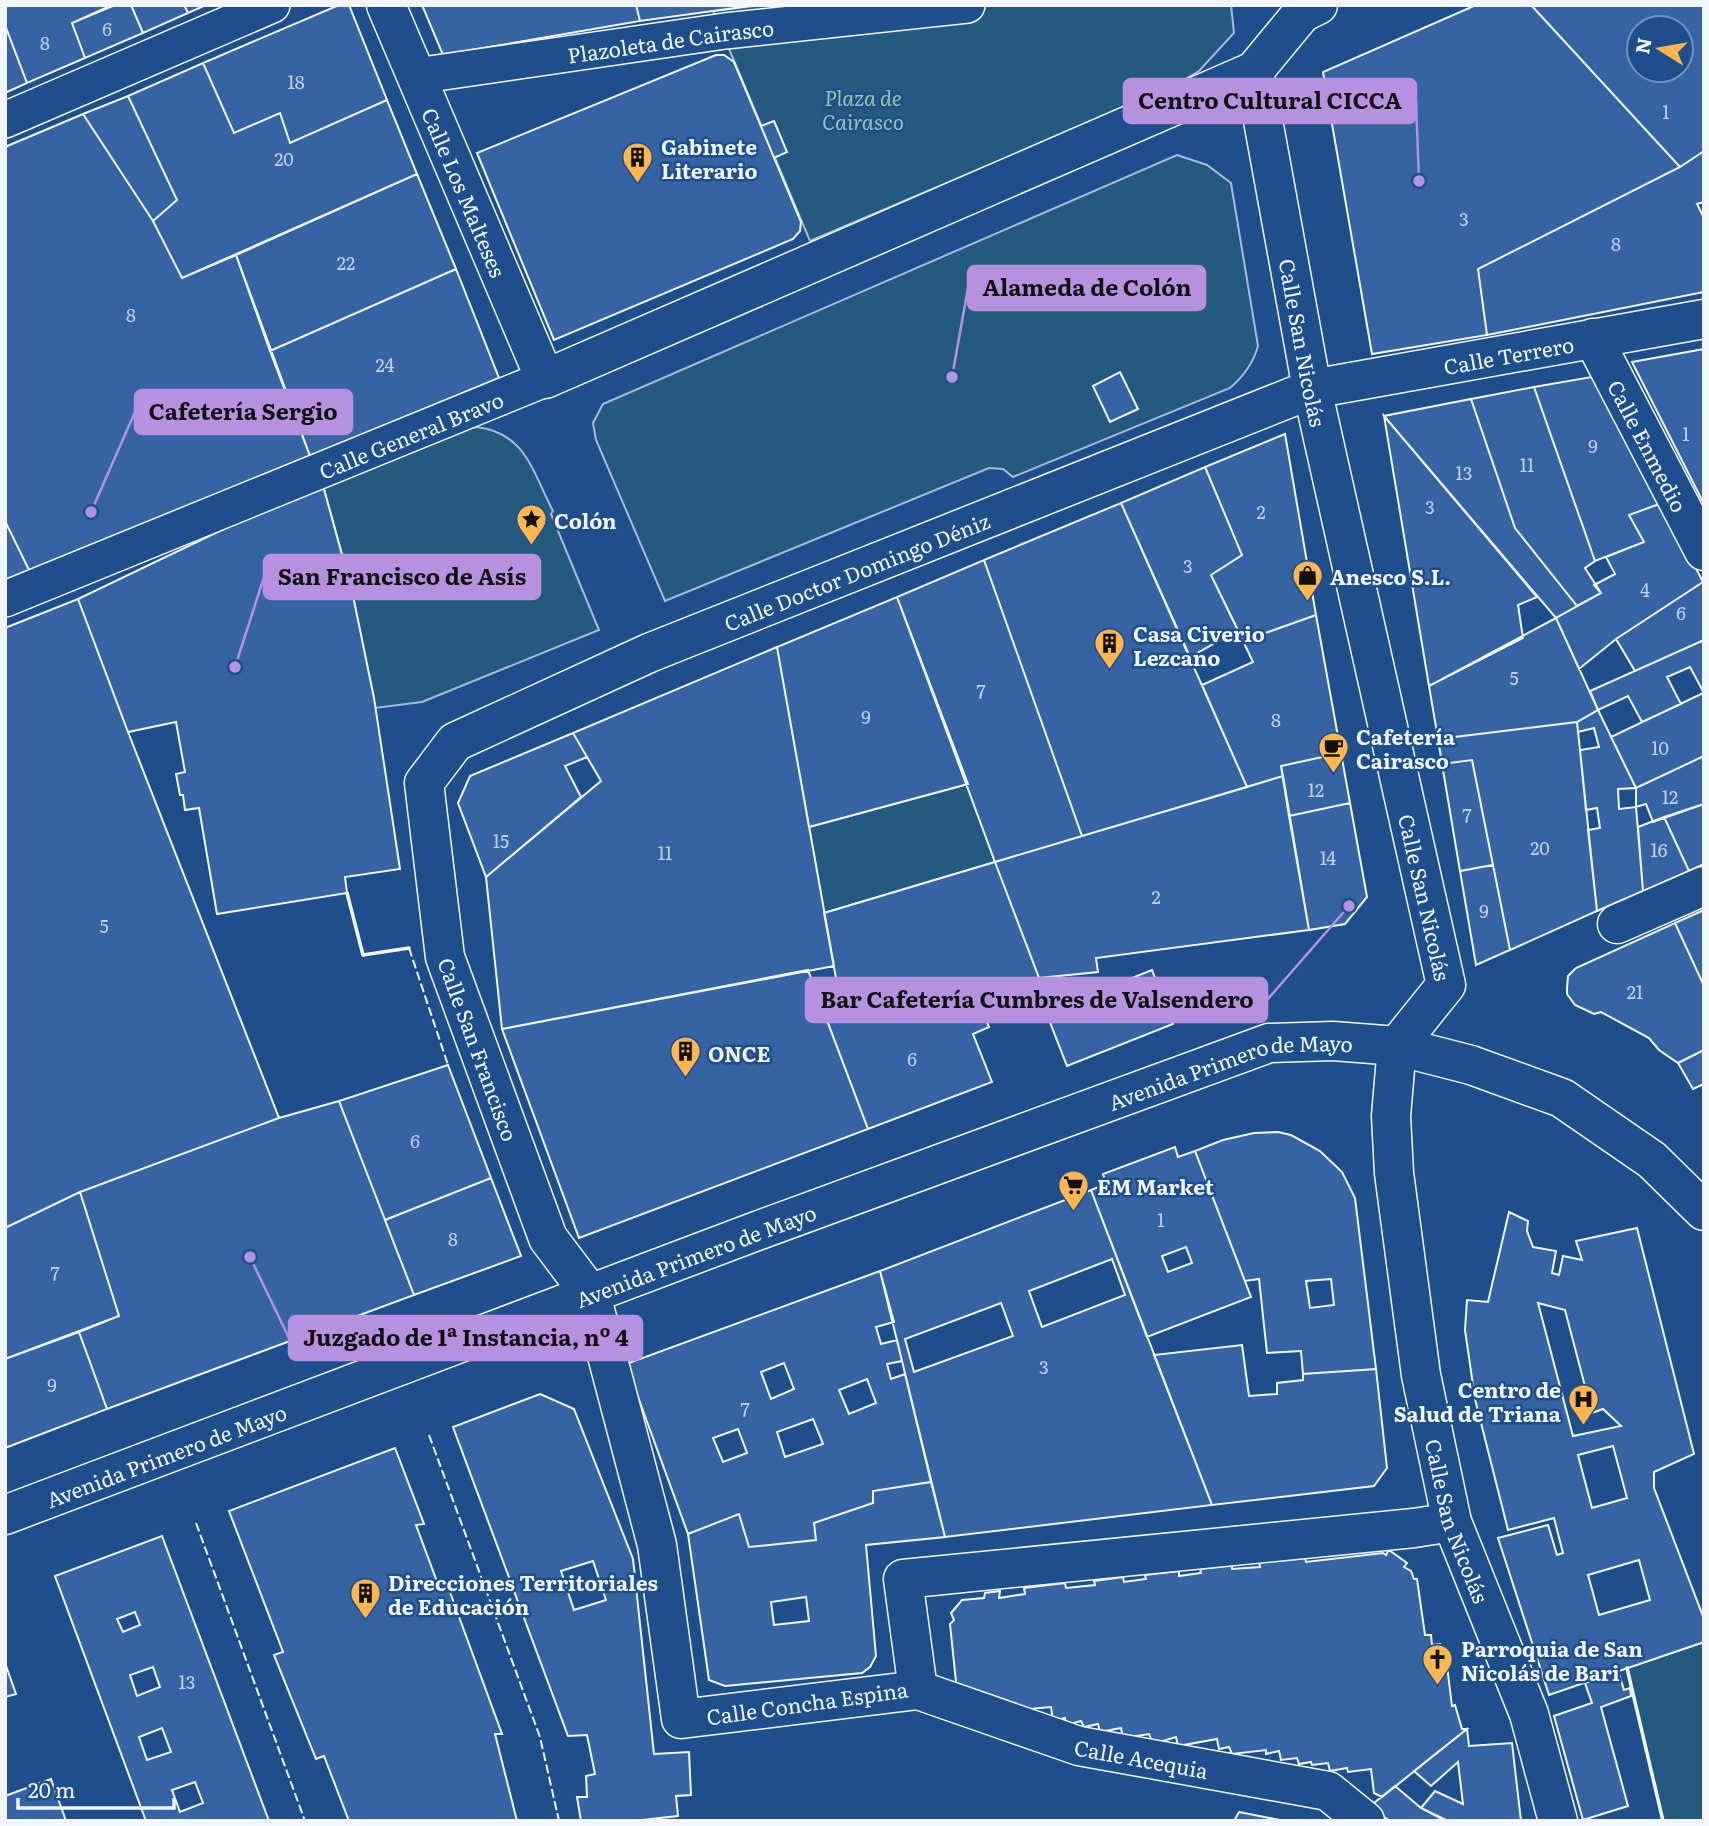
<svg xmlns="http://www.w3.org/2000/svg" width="1709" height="1826" viewBox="0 0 1709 1826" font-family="Literata,serif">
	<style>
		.green { fill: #245a82; stroke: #a8bbd7; stroke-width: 2 }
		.building { fill: #3563a3; stroke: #f2f6ff; stroke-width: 2; fill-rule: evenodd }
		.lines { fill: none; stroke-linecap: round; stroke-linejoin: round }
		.pedestrian-casing { stroke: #f2f6ff; stroke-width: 38 }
		.minor-casing { stroke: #f2f6ff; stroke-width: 41 }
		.tertiary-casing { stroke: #f2f6ff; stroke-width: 41 }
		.pedestrian { stroke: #1f4e8c; stroke-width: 35 }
		.minor { stroke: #1f4e8c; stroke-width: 38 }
		.tertiary { stroke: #1f4e8c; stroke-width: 38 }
		.fence { stroke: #f2f6ff; stroke-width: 2; stroke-dasharray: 9 3.5; stroke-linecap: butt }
		.wall { stroke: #f2f6ff; stroke-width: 3.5 }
		.labels { text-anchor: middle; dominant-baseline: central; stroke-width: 5; stroke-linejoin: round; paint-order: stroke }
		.number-label { font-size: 18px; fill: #c3d1e8 }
		.street-label { font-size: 21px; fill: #f2f6ff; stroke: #1f4e8c }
		.park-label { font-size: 21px; font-style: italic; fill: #97c8a6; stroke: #1f4e8c }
		.poi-label { font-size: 21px; font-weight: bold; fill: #f2f6ff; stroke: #1f4e8c; text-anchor: start }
		.leader { fill: none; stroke: #b691df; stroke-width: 2.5 }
		.callout-dot { fill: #b691df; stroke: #1f4e8c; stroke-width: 2.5 }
		.callout { fill: #b691df; stroke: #b691df; stroke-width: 2.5 }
		.callout-label { font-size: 23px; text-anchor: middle; font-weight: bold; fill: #111 }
	</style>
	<rect width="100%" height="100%" fill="#1f4e8c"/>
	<path class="green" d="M763,5H1231L1234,33L1199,71L1172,87L810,241L713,11Z
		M1177,155L1207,165L1231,183L1258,346C1253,364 1244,376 1230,388L1013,477L1003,469L989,468L665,601L596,440L593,423L603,404Z
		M477,427C526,433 533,473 553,511L551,514L599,630L422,702L375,708L352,591L322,482L464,429Z
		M968,784L995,862L824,913L809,827Z
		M1704,1642V1821H1663L1627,1668Z"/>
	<path class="building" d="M5,5H112L113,6L72,23L85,58L27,83L5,25Z
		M112,5H131L143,33L85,58L72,23Z
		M131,5H184L188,13L143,33Z
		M184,5H206L188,13Z
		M339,5H349L387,100L290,143L280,113L234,133L203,63Z
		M422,5H636L640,21L443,55Z
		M636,5H757L640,21Z
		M1476,5H1531L1680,167L1478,269L1487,335L1372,354L1323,72Z
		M1531,5H1704V151L1680,167ZM1639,28H1681V70H1639Z
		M5,25L27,83L5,93Z
		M716,55H724L734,62L801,222L800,231L793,239L554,340L477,153Z
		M203,63L234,133L280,113L290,143L387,100L417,174L182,278L153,221L177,200L128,96Z
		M128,96L177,200L153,221L83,114Z
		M83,114L153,221L182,278L236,255L310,456L30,572L5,521V147Z
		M774,121L787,152L774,158L761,126Z
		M1704,151V202L1697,204L1704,218V292L1487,335L1478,269L1680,167Z
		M417,174L456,269L270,351L236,255Z
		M456,269L499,378L310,456L270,351Z
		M1704,349V504L1632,362Z
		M1120,372L1138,409L1110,422L1093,386Z
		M1597,376L1662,503L1629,515L1644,542L1595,561L1534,387Z
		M1534,387L1595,561L1585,568L1601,593L1577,606L1515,528L1471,399Z
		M1471,399L1515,528L1577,606L1556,618L1384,416Z
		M1384,416L1537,597L1518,605L1523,638L1429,686Z
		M1285,434L1316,615L1243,641L1211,575L1242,555L1205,467Z
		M1205,467L1242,555L1211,575L1238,630L1190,657L1121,503Z
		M322,482L352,591L374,698L400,869L345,877L347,893L217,914L199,808L185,810L183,795H180L176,774L185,772L176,722L128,732L78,599Z
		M1121,503L1247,787L1082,836L984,560Z
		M1662,503L1703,582L1616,639L1579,669L1556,618L1601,593L1594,585L1615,574L1606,557L1644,542L1629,515Z
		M5,521L30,572L5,582Z
		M984,560L1082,836L995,862L897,597Z
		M1703,582L1704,640L1635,671L1616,639Z
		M897,597L968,784L809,827L777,647Z
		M78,599L128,732L279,1118L80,1192L5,1228V628Z
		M1316,615L1341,753L1281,766L1283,776L1247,787L1202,685L1253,662L1243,641Z
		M1556,618L1598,710L1577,722L1438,739L1429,686Z
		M1704,640V693L1690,667L1667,677L1681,704L1642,722L1628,696L1598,710L1590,691Z
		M777,647L834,966L502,1029L486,877L601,781L573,733Z
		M1703,693L1704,756L1636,788L1611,737Z
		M1598,710L1636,788L1618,789L1619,809L1636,807L1643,891L1597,911L1588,830L1600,828L1597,808L1586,810L1580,750L1599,747L1594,728L1578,732L1577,722Z
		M1577,722L1597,911L1510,950L1472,760L1442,764L1438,739Z
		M573,733L587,757L565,766L581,797L486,877L458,803L470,776Z
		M1341,753L1350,803L1289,816L1281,766Z
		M1704,756V804L1653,822L1646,804L1636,807V788Z
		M1472,760L1493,865L1460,871L1442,764Z
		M1283,776L1309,930L1096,958L1098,972L1039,978L995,862Z
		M1350,803L1367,897L1345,924L1309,930L1289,816Z
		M1704,804V864L1689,871L1664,817Z
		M1664,817L1689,871L1643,891L1638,827Z
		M995,862L1039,978L840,1000L824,913Z
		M1493,865L1510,950L1476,965L1460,871Z
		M1704,910V986L1675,923Z
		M1675,923L1704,986V1050L1678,1063L1659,1050L1649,1038L1601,1012L1594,1014L1575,1005L1567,994V988L1568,976L1576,968Z
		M808,970L868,1129L579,1238L502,1029Z
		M1152,970L1173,1024L1067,1066L1046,1012Z
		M972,986L989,1027L973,1034L992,1082L868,1129L820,1002Z
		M1704,1050V1084L1693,1089L1678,1063Z
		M448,1065L491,1178L385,1220L339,1101Z
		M339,1101L414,1295L107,1409L79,1332L119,1316L80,1192L279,1118Z
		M1278,1132L1291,1135L1320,1151L1342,1172L1355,1198L1376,1369L1303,1374L1301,1351L1267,1353L1259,1279L1245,1281L1195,1151L1223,1140L1254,1133ZM1331,1279L1334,1305L1310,1308L1306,1281Z
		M1175,1147L1178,1157L1195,1151L1251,1297L1147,1337L1091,1190L1106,1184L1103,1174ZM1186,1247L1192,1263L1168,1272L1162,1256Z
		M491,1178L521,1256L414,1295L385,1220Z
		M1091,1190L1212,1505L945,1537L880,1271ZM1112,1259L1125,1295L1042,1327L1029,1291ZM1001,1303L1013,1336L914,1372L905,1339Z
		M80,1192L119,1316L5,1359V1228Z
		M1509,1212L1528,1221L1527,1231L1533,1247L1556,1251L1552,1273L1559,1275L1563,1256L1582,1260L1576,1241L1637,1228L1694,1454L1654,1472V1488L1704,1619V1642L1549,1695L1498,1538L1548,1525L1557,1555L1563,1553L1554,1518L1508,1530L1475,1399L1465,1330L1467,1300L1488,1302ZM1538,1303L1565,1310L1592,1413L1603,1409L1621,1426L1573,1436ZM1613,1446L1627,1498L1592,1508L1578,1455ZM1639,1560L1650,1600L1599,1615L1588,1575Z
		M880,1271L894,1322L876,1327L881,1344L897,1340L902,1361L887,1364L891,1379L905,1374L931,1482L873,1491V1503L814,1523L816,1540L749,1547L739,1514L688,1534L626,1364ZM784,1363L794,1389L771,1399L761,1372ZM867,1379L876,1403L849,1414L839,1390ZM813,1419L823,1444L785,1457L777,1432ZM738,1429L747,1453L723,1462L713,1438Z
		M79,1332L107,1409L5,1448V1359Z
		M1242,1345L1249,1396L1277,1394V1383L1303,1380V1374L1376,1369L1387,1468L1374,1486L1212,1505L1154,1355Z
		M540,1394L574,1409L633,1559L654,1754L689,1752L691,1795L676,1796L678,1816L633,1821H581L577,1797H587L586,1776L595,1774L587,1735L568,1736L453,1427ZM593,1561L606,1600L574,1610L561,1571Z
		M395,1448L424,1524L416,1525L439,1587L447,1584L502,1734H495L517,1821H349L324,1756L316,1759L274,1655L283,1652L229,1511Z
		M931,1482L945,1537L866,1545L876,1656L870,1667L862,1673L725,1686L709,1680L688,1534L739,1514L749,1547L816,1540L814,1523L873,1503V1491ZM806,1597L809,1621L774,1625L771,1602Z
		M162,1536L269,1821H146L55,1576ZM135,1612L140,1625L123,1632L117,1619ZM153,1667L160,1687L137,1696L130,1675ZM162,1728L171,1752L147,1760L139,1737ZM195,1782L203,1803L180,1812L172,1790Z
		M1389,1550L1407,1563L1404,1567L1411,1571L1414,1579H1417L1425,1635H1431L1432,1645L1440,1644L1443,1666H1447L1452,1706L1455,1705L1462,1729H1467L1382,1797L1374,1793L1371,1769L1348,1772L1347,1768L1330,1771L1328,1763L1312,1765L1311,1762L1299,1764L1297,1758L1281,1760L1279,1751L1266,1754V1750L1232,1754L1229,1747L1219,1749L1217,1739L1178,1746L1176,1737L1153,1744L1149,1734L1123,1738L1121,1728L1100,1732L1098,1724L1084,1727L1081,1721L1066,1725L1065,1718L1053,1721L1051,1707L1017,1710L958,1701L950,1624L954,1620L951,1613L962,1600L984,1598L985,1593L1000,1591L999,1598L1025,1594L1024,1588L1065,1583L1066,1588L1095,1585L1094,1581L1123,1577L1124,1582L1146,1579L1145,1575L1179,1571V1576L1201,1573L1200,1569L1232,1565V1569L1260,1567L1259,1561L1305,1556L1306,1562L1383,1553L1386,1555Z
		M5,1663L16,1694L5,1697Z
		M1618,1671L1624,1690L1630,1688L1631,1696L1601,1707L1628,1806L1583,1820L1554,1716L1592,1703L1585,1683Z
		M1467,1729L1469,1746L1512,1743L1521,1821H1448L1421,1808L1435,1791L1463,1804L1458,1762L1431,1786L1414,1771Z
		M51,1779L66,1821H5V1796Z
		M1395,1786L1421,1808L1446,1821H1390L1369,1807Z
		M1239,1812L1285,1821H1234Z"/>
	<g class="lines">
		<defs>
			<g id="pedestrian">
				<path id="s1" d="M416,76L725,31L967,5"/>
				<path d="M5,120L272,5"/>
				<path id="s2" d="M5,599L545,379"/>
			</g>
			<g id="minor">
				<path id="s3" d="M386,5L545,379L1254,71L1302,13L1318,5"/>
				<path id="s4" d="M1254,71L1312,389L1446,985L1397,1046L1391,1116L1394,1173L1421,1375L1452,1522L1529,1714L1558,1821"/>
				<path id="s5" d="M1593,338L1704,551"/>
				<path d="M1617,924L1704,886"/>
				<path id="s6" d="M1452,1522L1414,1528L903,1579L918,1690L681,1719L657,1545L591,1295L548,1238L445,957L424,783L455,742L649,653L1312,389L1704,319"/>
				<path id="s7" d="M918,1690L1079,1746L1328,1791L1365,1821"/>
			</g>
			<g id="tertiary">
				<path id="s8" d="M5,1515L754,1232L1269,1043L1333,1041L1397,1046L1471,1065L1562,1098L1652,1160L1704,1211"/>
			</g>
		</defs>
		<use href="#pedestrian" class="pedestrian-casing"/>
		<use href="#minor" class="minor-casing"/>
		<use href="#tertiary" class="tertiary-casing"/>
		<use href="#pedestrian" class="pedestrian"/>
		<use href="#minor" class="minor"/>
		<use href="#tertiary" class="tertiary"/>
		<path class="fence" d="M409,948L448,1065
			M429,1435L540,1737L559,1821
			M196,1523L305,1821"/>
		<path class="wall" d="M347,893L363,955L409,948
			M1627,1668L1663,1821"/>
	</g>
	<defs>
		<symbol id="building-pin" viewBox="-11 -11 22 30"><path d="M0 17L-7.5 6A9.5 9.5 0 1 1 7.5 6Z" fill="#ffb74d" stroke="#1f4e8c"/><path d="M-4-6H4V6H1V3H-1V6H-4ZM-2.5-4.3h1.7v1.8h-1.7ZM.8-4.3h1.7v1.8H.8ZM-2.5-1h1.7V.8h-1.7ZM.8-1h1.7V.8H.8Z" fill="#111"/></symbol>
		<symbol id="sight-pin" viewBox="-11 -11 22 30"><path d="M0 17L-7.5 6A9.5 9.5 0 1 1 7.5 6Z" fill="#ffb74d" stroke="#1f4e8c"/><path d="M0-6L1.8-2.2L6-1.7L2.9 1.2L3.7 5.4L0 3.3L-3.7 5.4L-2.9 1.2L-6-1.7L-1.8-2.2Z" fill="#111"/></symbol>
		<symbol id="shop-pin" viewBox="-11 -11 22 30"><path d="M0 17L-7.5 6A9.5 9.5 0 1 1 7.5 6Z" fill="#ffb74d" stroke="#1f4e8c"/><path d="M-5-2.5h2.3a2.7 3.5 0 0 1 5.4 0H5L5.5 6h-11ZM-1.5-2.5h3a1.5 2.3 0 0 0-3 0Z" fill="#111"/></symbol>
		<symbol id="cafe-pin" viewBox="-11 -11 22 30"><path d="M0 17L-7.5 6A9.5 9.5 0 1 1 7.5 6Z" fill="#ffb74d" stroke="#1f4e8c"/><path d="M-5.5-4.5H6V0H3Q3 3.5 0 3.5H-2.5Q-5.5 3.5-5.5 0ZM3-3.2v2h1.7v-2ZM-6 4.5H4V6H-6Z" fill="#111"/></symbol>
		<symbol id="supermarket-pin" viewBox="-11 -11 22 30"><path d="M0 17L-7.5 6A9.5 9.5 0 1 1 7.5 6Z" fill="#ffb74d" stroke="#1f4e8c"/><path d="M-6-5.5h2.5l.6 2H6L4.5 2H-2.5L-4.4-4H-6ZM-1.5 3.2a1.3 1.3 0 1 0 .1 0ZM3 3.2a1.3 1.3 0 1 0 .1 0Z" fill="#111"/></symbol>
		<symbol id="hospital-pin" viewBox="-11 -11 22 30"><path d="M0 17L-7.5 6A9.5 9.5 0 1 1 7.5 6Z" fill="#ffb74d" stroke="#1f4e8c"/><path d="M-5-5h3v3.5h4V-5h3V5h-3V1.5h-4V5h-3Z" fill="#111"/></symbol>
		<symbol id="church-pin" viewBox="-11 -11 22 30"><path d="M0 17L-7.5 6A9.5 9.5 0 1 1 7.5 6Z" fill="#ffb74d" stroke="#1f4e8c"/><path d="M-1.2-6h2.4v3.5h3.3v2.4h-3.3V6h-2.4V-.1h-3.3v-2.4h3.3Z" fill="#111"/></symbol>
	</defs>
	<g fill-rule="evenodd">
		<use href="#building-pin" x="620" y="140" width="35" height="47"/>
		<use href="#sight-pin" x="514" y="502" width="35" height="47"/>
		<use href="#shop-pin" x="1290" y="558" width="35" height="47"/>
		<use href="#building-pin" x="1092" y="626" width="35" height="47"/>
		<use href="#cafe-pin" x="1316" y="730" width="35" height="47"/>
		<use href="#building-pin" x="668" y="1034" width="35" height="47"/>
		<use href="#supermarket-pin" x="1056" y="1168" width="35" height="47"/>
		<use href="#hospital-pin" x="1566" y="1382" width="35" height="47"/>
		<use href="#building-pin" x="348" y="1576" width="35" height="47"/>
		<use href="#church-pin" x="1420" y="1642" width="35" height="47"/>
	</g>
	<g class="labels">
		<g class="number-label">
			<text x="107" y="28">6</text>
			<text x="45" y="42">8</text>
			<text x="296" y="81">18</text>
			<text x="1666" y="111">1</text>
			<text x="284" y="158">20</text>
			<text x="1464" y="218">3</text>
			<text x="1616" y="243">8</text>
			<text x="346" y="262">22</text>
			<text x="131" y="314">8</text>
			<text x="385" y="364">24</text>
			<text x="1686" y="433">1</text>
			<text x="1593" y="445">9</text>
			<text x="1527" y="464">11</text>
			<text x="1464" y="472">13</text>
			<text x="1430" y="506">3</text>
			<text x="1261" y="511">2</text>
			<text x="1188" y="565">3</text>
			<text x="1645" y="589">4</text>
			<text x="1681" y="612">6</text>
			<text x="1514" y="677">5</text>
			<text x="981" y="690">7</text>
			<text x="866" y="716">9</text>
			<text x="1276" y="719">8</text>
			<text x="1660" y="747">10</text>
			<text x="1316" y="789">12</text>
			<text x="1670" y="796">12</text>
			<text x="1467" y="814">7</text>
			<text x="501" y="840">15</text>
			<text x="1540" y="847">20</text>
			<text x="1659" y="849">16</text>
			<text x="665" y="852">11</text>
			<text x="1328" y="857">14</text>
			<text x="1156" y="896">2</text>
			<text x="1484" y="910">9</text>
			<text x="104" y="925">5</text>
			<text x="1635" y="991">21</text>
			<text x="912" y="1058">6</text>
			<text x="415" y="1140">6</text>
			<text x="1161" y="1219">1</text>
			<text x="453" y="1238">8</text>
			<text x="55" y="1272">7</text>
			<text x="1044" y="1366">3</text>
			<text x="52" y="1384">9</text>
			<text x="745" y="1408">7</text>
			<text x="187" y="1681">13</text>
		</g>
		<g class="street-label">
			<text stroke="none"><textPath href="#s1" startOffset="257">Plazoleta de Cairasco</textPath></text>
			<text stroke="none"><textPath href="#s3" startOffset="203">Calle Los Malteses</textPath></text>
			<text stroke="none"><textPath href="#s4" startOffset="276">Calle San Nicolás</textPath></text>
			<text stroke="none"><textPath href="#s6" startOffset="3061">Calle Terrero</textPath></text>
			<text stroke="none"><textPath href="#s2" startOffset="438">Calle General Bravo</textPath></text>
			<text stroke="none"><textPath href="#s5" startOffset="121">Calle Enmedio</textPath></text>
			<text stroke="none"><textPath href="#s6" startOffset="2371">Calle Doctor Domingo Déniz</textPath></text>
			<text stroke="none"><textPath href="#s4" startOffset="844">Calle San Nicolás</textPath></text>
			<text transform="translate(479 1049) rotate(70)">Calle San Francisco</text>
			<text stroke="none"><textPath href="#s8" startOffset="1306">Avenida Primero de Mayo</textPath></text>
			<text stroke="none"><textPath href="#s8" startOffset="738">Avenida Primero de Mayo</textPath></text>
			<text stroke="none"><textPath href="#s8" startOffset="172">Avenida Primero de Mayo</textPath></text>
			<text stroke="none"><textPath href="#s4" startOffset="1494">Calle San Nicolás</textPath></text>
			<text transform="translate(807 1702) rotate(-8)">Calle Concha Espina</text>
			<text stroke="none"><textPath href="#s7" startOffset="234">Calle Acequia</textPath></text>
		</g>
		<g class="park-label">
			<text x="863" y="96">Plaza de<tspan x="863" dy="24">Cairasco</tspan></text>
		</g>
		<g class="poi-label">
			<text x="661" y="145">Gabinete<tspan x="661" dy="24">Literario</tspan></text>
			<text x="554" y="519">Colón</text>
			<text x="1330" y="575">Anesco S.L.</text>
			<text x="1133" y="632">Casa Civerio<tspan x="1133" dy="24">Lezcano</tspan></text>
			<text x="1356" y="735">Cafetería<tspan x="1356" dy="24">Cairasco</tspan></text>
			<text x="708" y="1052">ONCE</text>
			<text x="1097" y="1185">EM Market</text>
			<text x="1561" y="1388" text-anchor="end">Centro de<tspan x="1561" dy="24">Salud de Triana</tspan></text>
			<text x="388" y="1581">Direcciones Territoriales<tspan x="388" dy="24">de Educación</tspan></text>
			<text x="1461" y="1647">Parroquia de San<tspan x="1461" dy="24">Nicolás de Bari</tspan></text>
		</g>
	</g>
	<path class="leader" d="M1419 181L1416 101M952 377L968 288M91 512L135 412M235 667L264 577M1349 906L1267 1000M250 1257L289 1338"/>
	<g class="callout-dot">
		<circle cx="1419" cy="181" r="7"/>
		<circle cx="952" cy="377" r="7"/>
		<circle cx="91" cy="512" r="7"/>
		<circle cx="235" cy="667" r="7"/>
		<circle cx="1349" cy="906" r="7"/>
		<circle cx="250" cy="1257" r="7"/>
	</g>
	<g class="callout">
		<rect x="1124" y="79" width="292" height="44" rx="7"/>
		<rect x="968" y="266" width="237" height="44" rx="7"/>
		<rect x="135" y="390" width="217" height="44" rx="7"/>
		<rect x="264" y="555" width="276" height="44" rx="7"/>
		<rect x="806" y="978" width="461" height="44" rx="7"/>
		<rect x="289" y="1316" width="353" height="44" rx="7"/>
	</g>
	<g class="callout-label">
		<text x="1270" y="109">Centro Cultural CICCA</text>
		<text x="1087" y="296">Alameda de Colón</text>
		<text x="243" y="420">Cafetería Sergio</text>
		<text x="402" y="585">San Francisco de Asís</text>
		<text x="1037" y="1008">Bar Cafetería Cumbres de Valsendero</text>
		<text x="466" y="1346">Juzgado de 1ª Instancia, nº 4</text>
	</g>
	<rect width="1709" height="1826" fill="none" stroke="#f2f6ff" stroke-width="14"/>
	<g transform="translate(1660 49) rotate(281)"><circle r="33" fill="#1f4e8c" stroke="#7391ba" stroke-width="2"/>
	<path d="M0-5L12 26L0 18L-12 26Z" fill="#ffb74d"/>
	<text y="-10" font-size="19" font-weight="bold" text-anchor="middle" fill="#f2f6ff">N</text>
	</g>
	<path d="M18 1798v10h156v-10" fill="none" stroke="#f2f6ff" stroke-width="3.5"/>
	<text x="28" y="1798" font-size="21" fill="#f2f6ff" stroke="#1f4e8c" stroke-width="5" paint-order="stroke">20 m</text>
</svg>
